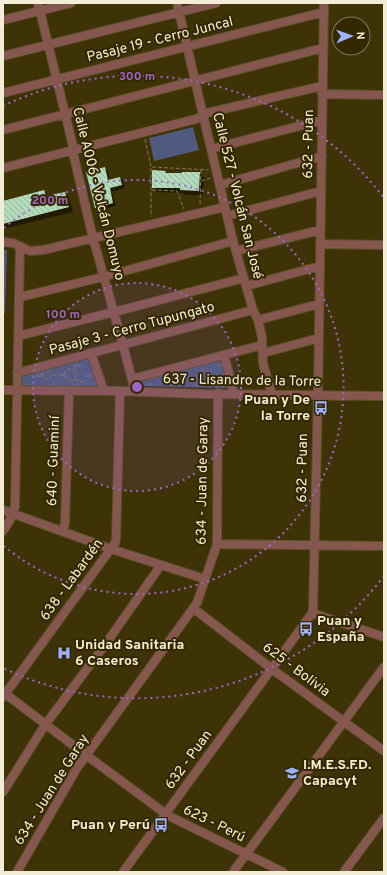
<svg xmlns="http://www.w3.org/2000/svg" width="387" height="875" viewBox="0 0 387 875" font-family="Overpass,sans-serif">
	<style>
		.park { fill: url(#park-tufts) }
		.garden { fill: #505a7f }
		.shadow { fill: #0007 }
		.building { fill: url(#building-back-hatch) }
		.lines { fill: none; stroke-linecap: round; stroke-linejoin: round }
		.minor-casing { stroke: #5b5028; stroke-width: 10 }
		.path { stroke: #827855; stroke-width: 1; stroke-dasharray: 4 2; stroke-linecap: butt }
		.minor { stroke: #86574e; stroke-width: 8 }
		.ring { fill: none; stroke: #9f66c6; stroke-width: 2; stroke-dasharray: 2 4 }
		.labels { text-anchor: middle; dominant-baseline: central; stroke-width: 4; stroke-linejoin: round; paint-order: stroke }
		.street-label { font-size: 14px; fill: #f4edd6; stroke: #342800 }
		.poi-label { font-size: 14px; font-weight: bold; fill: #f4edd6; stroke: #342800; text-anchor: start }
		.centre { fill: #9f66c6; stroke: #342800; stroke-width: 2 }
		.ring-label { font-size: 12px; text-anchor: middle; font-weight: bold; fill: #9f66c6; stroke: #342800; stroke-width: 4; stroke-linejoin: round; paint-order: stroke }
	</style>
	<defs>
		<pattern id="park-tufts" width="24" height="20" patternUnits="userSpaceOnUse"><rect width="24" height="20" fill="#505a7f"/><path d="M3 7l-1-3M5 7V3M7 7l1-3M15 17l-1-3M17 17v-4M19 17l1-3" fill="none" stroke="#6a7290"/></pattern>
		<pattern id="building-back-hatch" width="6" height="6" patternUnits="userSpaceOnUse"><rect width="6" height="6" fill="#b2dbbc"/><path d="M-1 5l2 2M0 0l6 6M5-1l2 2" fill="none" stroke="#98b69d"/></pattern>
	</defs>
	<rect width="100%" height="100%" fill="#3e3207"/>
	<path class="park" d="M90,357L101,388L20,386L21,374Z
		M222,358L229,385L227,388L143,386L141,383L143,380Z"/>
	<path class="garden" d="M193,127L199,150L154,161L149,138Z
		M3,250H7L5,313H3Z"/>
	<path class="shadow" d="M104,168L108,172L110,180L120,178L123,181L125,188L112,192L116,206L99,210L96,207Z
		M165,172L167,174L199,173L204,178L203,195H185L183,193L157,192L153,187Z
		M44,191L49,197L65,193L69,197L73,212L3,229V202Z"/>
	<path class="building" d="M105,167L108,180L120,177L122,185L110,188L113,203L95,208L86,172Z
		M152,170L166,171L165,173H182V172H200L199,191L180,190V188H152Z
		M44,190L46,196L65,192L69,207L3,224V201Z"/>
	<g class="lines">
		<defs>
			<path id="minor" d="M38,3L72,142L74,157L93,238L123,345L135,391
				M177,3L203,115L233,241L253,310L258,320L262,337L263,364L272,394
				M3,20L71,3
				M3,56L216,3
				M3,93L324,12
				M322,94L384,95
				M3,130L323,48
				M211,149L322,120
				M3,168L196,119L207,113L322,86
				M220,185L322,156
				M227,216L321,191
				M3,242L13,243L30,251L43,250L225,207
				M320,244L384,245
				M236,251L320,230
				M246,286L320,266
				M20,297L103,277L233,241
				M258,320L319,304
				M18,336L114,312L244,278
				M91,353L104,391
				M263,353L319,338
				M224,355L234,394
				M17,373L253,310
				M132,379L262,345
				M3,390L120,391L204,394L384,396
				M3,510L111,549L205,579
				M3,531C9,522 13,516 15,506L20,246
				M63,531L65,523L69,391
				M217,544L384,546
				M193,608L272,669L384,751
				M312,613L384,637
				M3,692L86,755L166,814L175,819L283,872
				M3,697L115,543L116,540L120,391
				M3,792L45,725L107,642L161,565
				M17,872L77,768L197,603L217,544L218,393
				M123,872L302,627L312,613L313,609L318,395L324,3
				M233,872L384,667
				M344,872L384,818"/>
		</defs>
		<use href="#minor" class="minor-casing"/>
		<path class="path" d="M145,139L151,167V217
			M152,167L209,170
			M201,181L211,178
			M152,190L177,191L184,209
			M200,204L201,169
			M64 375a6 6 0 1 1 12 0a6 6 0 1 1-12 0Z
			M74,369L79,364
			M198 376a6 6 0 1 1 12 0a6 6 0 1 1-12 0Z
			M43 375a4 4 0 1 1 8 0a4 4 0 1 1-8 0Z
			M52,375H63
			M36,376H43
			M75,379L85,383"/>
		<use href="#minor" class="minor"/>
	</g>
	<circle cx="137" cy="387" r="104" fill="#9f66c6" fill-opacity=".12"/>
	<g class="ring">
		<circle cx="137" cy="387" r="104"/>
		<path d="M4 228A207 207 0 1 1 4 546"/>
		<path d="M384 576A311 311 0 0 1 3 668M3 106A311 311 0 0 1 384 198"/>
	</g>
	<defs>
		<symbol id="bus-bare" viewBox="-9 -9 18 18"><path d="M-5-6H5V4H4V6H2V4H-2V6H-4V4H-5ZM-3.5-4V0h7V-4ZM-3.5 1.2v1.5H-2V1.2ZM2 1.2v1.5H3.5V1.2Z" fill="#9fb3fd" stroke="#342800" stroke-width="2.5" paint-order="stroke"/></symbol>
		<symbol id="hospital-bare" viewBox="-9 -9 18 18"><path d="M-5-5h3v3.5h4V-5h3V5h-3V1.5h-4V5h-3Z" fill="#9fb3fd" stroke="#342800" stroke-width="2.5" paint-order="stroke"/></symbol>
		<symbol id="school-bare" viewBox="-9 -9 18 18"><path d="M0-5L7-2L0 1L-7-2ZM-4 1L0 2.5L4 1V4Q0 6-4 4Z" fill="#9fb3fd" stroke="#342800" stroke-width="2.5" paint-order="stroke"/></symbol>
	</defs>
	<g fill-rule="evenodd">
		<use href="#bus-bare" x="311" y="398" width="20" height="20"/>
		<use href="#bus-bare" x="296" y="619" width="20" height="20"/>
		<use href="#hospital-bare" x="54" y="643" width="20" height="20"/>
		<use href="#school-bare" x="282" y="763" width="20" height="20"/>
		<use href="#bus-bare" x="151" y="815" width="20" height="20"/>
	</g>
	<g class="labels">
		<g class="street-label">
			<text transform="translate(160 40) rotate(-14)">Pasaje 19 - Cerro Juncal</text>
			<text transform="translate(309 144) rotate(-89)">632 - Puan</text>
			<text transform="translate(98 194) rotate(76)">Calle A006 - Volcán Domuyo</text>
			<text transform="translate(237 196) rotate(76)">Calle 527 - Volcán San José</text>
			<text transform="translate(132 329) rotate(-15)">Pasaje 3 - Cerro Tupungato</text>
			<text transform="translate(242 381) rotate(1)">637 - Lisandro de la Torre</text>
			<text transform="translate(54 461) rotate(-88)">640 - Guaminí</text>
			<text transform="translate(303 468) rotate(-89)">632 - Puan</text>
			<text transform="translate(203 481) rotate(-89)">634 - Juan de Garay</text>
			<text transform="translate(72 580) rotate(-54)">638 - Labardén</text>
			<text transform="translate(296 670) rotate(37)">625 - Bolivia</text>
			<text transform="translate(189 760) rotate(-54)">632 - Puan</text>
			<text transform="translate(52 790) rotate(-58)">634 - Juan de Garay</text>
			<text transform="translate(214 824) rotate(26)">623 - Perú</text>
		</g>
		<g class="poi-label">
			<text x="310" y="400" text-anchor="end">Puan y De<tspan x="310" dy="16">la Torre</tspan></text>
			<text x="317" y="621">Puan y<tspan x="317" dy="16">España</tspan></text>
			<text x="75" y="645">Unidad Sanitaria<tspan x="75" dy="16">6 Caseros</tspan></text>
			<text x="303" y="765">I.M.E.S.F.D.<tspan x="303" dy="16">Capacyt</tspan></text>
			<text x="150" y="825" text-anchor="end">Puan y Perú</text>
		</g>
	</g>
	<circle cx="137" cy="387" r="6" class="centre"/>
	<g class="ring-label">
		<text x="137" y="80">300 m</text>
		<text x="50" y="204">200 m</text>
		<text x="63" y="318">100 m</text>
	</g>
	<rect width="387" height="875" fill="none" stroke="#f4edd6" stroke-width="8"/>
	<g transform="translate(351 36) rotate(88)"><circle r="19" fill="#342800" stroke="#817756"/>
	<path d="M0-3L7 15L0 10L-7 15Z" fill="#9fb3fd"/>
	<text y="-6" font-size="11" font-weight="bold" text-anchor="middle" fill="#f4edd6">N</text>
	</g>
</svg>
